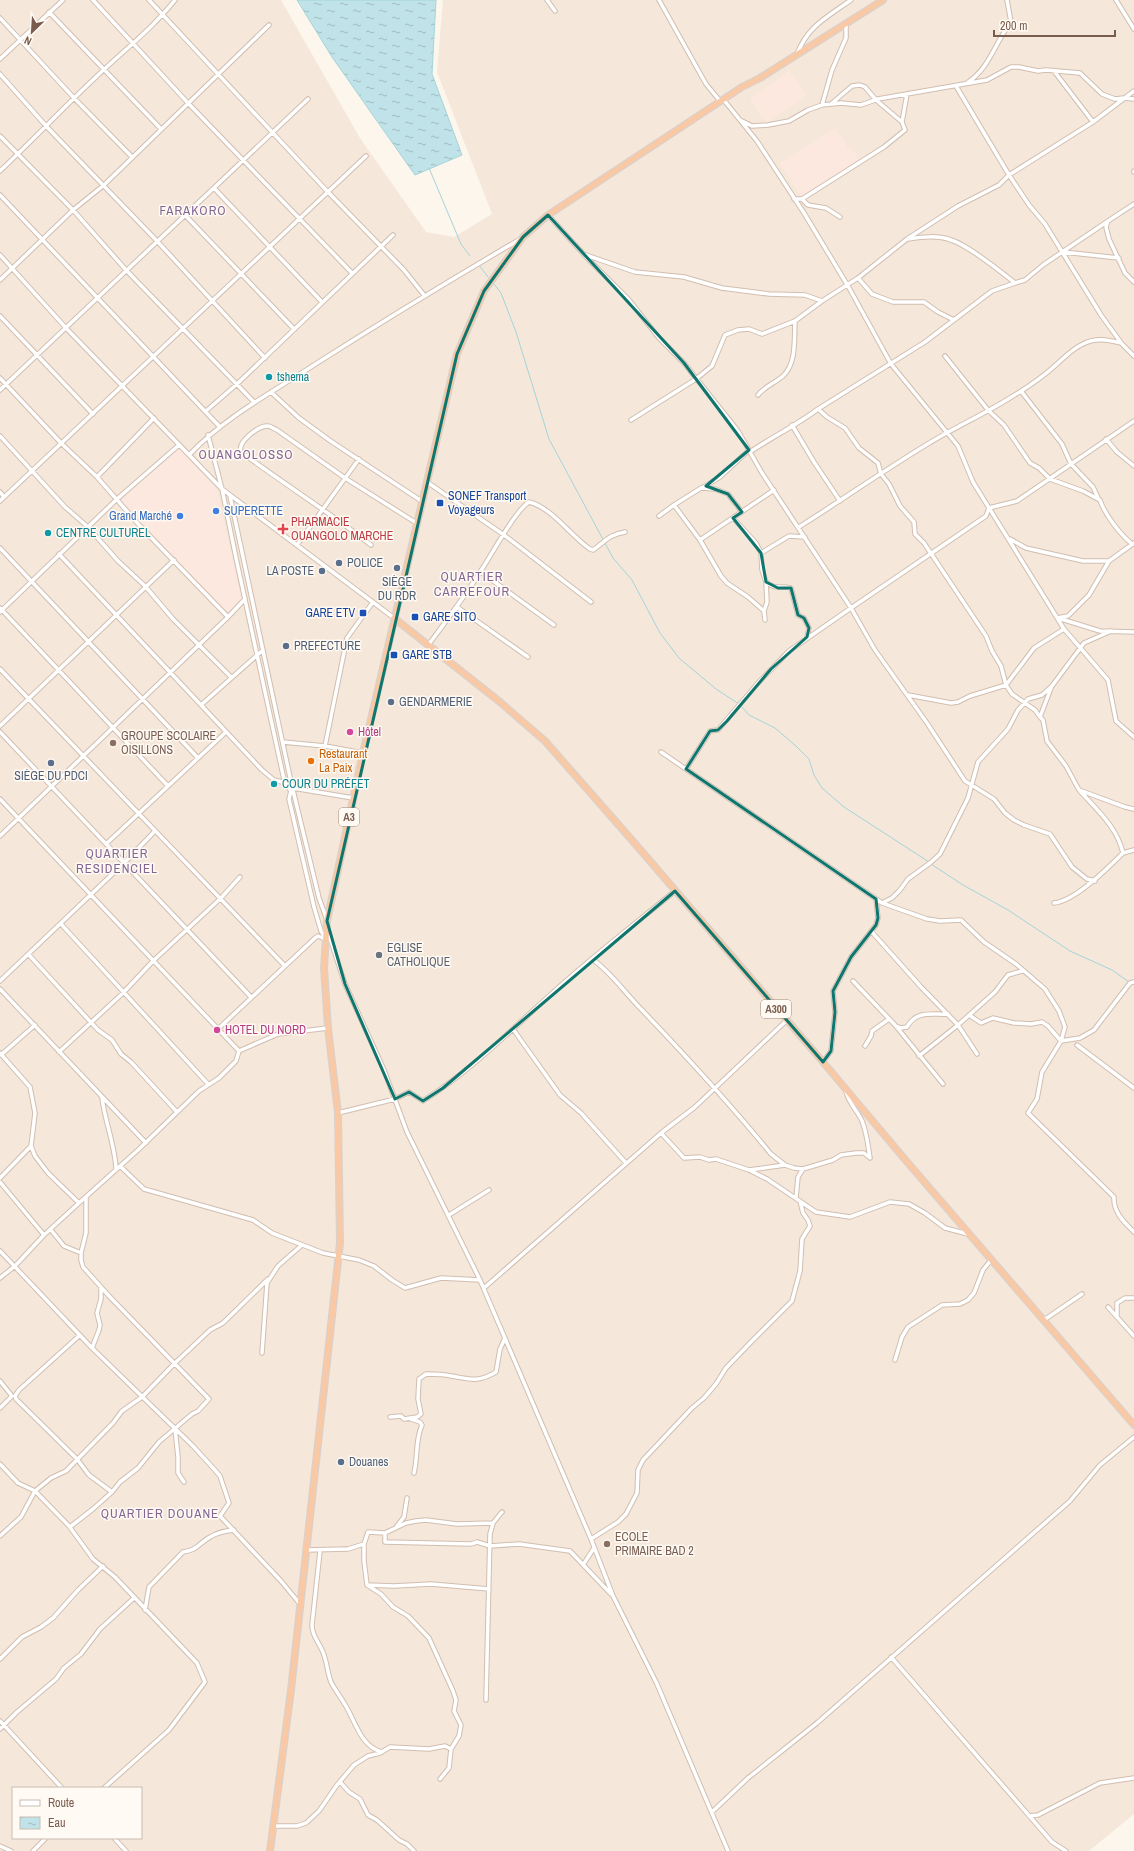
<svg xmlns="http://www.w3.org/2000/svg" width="1134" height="1851" viewBox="0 0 1134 1851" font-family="'Archivo Narrow',sans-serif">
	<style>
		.residential { fill: #f5e8da; fill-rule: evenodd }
		.commercial { fill: #fde8e0 }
		.water { fill: url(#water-ripples); stroke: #a5d3da }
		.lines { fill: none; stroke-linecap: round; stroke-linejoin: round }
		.stream { stroke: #a5d3da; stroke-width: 1 }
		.minor-casing { stroke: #d1beb0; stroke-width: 5.5 }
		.trunk-casing { stroke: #dad1cd; stroke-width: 8 }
		.minor { stroke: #fff; stroke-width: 3.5 }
		.trunk { stroke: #f9c8a4; stroke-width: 5.5 }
		.marked { fill: none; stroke: #0f766e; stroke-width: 3; stroke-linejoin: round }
		.culture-dot { fill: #0f9aa8; stroke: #fffaf3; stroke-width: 1.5 }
		.transit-dot { fill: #1a4fb4; stroke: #fffaf3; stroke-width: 1.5 }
		.shop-dot { fill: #3f7fe0; stroke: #fffaf3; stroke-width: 1.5 }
		.health-dot { fill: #e0444e; stroke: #fffaf3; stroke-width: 1.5 }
		.service-dot { fill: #5c6f8a; stroke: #fffaf3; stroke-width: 1.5 }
		.hotel-dot { fill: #d1479c; stroke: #fffaf3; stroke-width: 1.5 }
		.education-dot { fill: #8d6e63; stroke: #fffaf3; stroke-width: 1.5 }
		.food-dot { fill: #e8710a; stroke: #fffaf3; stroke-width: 1.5 }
		.worship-dot { fill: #6b7280; stroke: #fffaf3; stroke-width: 1.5 }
		.labels { text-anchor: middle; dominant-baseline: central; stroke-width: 3; stroke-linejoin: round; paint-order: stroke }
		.shield { fill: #fffaf3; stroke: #a28b7f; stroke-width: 1 }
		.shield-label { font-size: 11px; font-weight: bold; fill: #7a5c4d }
		.culture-label { font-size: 12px; fill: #0d838f; stroke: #fffaf3; text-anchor: start }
		.transit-label { font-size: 12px; fill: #164399; stroke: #fffaf3; text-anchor: start }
		.shop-label { font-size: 12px; fill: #366cbe; stroke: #fffaf3; text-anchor: start }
		.health-label { font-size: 12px; fill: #be3a42; stroke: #fffaf3; text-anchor: start }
		.service-label { font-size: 12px; fill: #4e5e75; stroke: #fffaf3; text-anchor: start }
		.hotel-label { font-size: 12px; fill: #b23c85; stroke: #fffaf3; text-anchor: start }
		.education-label { font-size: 12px; fill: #785e54; stroke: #fffaf3; text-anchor: start }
		.food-label { font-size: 12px; fill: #c56008; stroke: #fffaf3; text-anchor: start }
		.worship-label { font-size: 12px; fill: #5b616d; stroke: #fffaf3; text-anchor: start }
		.neighbourhood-label { font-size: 13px; letter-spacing: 1px; fill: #846695; stroke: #fffaf3 }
	</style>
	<defs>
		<pattern id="water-ripples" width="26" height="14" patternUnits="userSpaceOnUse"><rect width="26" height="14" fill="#bfe3e8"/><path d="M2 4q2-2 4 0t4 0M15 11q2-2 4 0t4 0" fill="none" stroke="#a0bbbe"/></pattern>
	</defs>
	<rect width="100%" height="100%" fill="#fdf6ec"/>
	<path class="residential" d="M0,0H281L360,138L426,232L454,237L492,214L437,72L443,0H1134V1814L1089,1851H0ZM13,1788H141V1838H13Z"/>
	<path class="commercial" d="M789,71L806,95L767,122L750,99Z
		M838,127L836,129L848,148L851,147L859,161L801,196L780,163Z
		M179,448L217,490L241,599L228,613L121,501Z"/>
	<path class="water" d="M297,0H436L432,74L462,155L415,175L332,57Z"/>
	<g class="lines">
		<path class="stream" d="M429,168L461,244L470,256
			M479,265L488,277
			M494,284L501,293L516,332L549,439L613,558L632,580L660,633L679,658L716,689L739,704
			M741,706L749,715L775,728L797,747L809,759L814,775L822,788L844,807L929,862
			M931,864L963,885L1008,910L1070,951L1112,970L1129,982"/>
		<defs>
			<path id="minor" d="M93,0L187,102L352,273
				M149,0L327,191L404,270L424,295
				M547,0L555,11
				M659,0L706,84L720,101
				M1116,0L1134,29
				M49,12L161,129
				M0,18L74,98L132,157
				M797,54C808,26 827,17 851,0
				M0,59L63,0
				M1054,71L1093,122
				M0,74L46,126L157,241L265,358
				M967,83C990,68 995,42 1011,22L1007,0
				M956,86L1009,175L1029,205L1045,224L1101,315L1122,344L1134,356
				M723,99L757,141L804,213L848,286L891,364L958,446L973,482L1064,629L1108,680L1116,721L1134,737
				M831,104L852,86L860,85L865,87L876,100L902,122
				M822,105L832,70L846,38V24
				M742,121L752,126L768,125L789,121L808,110L822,105L841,103L861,105L878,99L987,80L1011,67H1019L1038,71L1046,70L1080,73L1102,94L1115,99L1124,98L1134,99
				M0,136L73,210L126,270L254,402
				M0,171C33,140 64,107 96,77C123,51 152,29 175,0
				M1134,171V172
				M214,188L322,302
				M0,195L219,426
				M794,199H802L884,147L905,130L902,122L907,94
				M802,199L808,205L826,208L840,217
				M1134,204L1108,221L1106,227L1109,239L1125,273L1134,282
				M185,215L294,329
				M548,215L589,260L629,300L659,338L684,363L738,431L762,473L851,608L986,516L989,508L1017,501L1134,421
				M908,239C922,237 937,235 951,240C968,245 1000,271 1015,283L1025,280L1043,265L1108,221
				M1063,252L1119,258
				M0,255L66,328L222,489L394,618
				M586,255L635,272L684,277L722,288L769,294L805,295L822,301
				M858,278L872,294L893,302H924L938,312L954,320
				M0,280L73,210L104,185L269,25
				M0,316L93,414
				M945,356L988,410L1004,425L1030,463L1039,468L1050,479L1083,491L1100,500C1105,515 1120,534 1132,544
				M0,378L61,443L97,477L140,526L228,617
				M0,390L308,99
				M1021,391L1062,444L1071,464L1093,487L1098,498
				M271,392L299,418L332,442L423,502
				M758,395C765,386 775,383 783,376C797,363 794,338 795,321
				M818,409L925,342L992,291L1015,283
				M206,411L237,384L393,235
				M631,420L696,379L712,366L725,335L738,330L749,329L762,334L795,321L822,301L858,278L907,239L958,206L999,185L1009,175L1093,122L1134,91
				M792,425L814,462L840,501
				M208,435L222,489L236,558L283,775L285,783L291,791L289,799L314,907L321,931L325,938
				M0,436L65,507L88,527L118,561L145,586L173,619L231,677
				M1106,439L1117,452L1134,466
				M750,452C772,437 797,425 818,409L827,417L845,428L859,448L878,463L881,474L889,484L900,506L914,522L915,534L924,543L986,636L992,651L1001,666L1006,685L1012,694L1035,710L1040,717L1043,720L1047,741L1066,766L1079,790L1125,807L1134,809
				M189,455C225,417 271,393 314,365C383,321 452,279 522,238
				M97,477L154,418
				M427,482L504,535L591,602
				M702,488L720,477L749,450
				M0,492L4,497
				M230,496L291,782L319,898L327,920
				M0,501L366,156
				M674,505L700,540L721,576L727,583L748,597L764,611L765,620
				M659,516L674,505L701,488L715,489L728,494L742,512
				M733,518L756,543L761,553L762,570L766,582L767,602L764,611
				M799,527C842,500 883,471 926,445C955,427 985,414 1013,396C1028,387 1044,376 1057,364C1066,356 1072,349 1083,344C1096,337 1108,340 1121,343
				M1010,539L1026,548L1083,561H1109L1134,543
				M700,540L774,490
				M297,545L359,459
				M371,545C329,512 284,484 241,452C237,442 259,425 268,426C271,426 274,429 277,430L345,478L418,524
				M0,548L198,758
				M761,553L789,536L805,537
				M59,554L262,770L274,780L286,783
				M481,572L554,625
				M766,582C774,590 782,585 791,588L798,615L804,618L809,628L807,637
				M457,607L528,657
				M0,608L168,786
				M0,612L117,499L179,445
				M1057,618L1068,616L1089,595L1109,561
				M1058,618L1100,631L1134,632
				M429,644C447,620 466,595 482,569C492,554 515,511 529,502C551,507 571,536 590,549L593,550C606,541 608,535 625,532
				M0,669L285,966
				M908,695L951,703L958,702L970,696L1006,685L1034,648L1064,629
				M201,705L263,650
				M1040,717L1051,688
				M0,726L174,560
				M0,732L251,997
				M283,742L325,746L363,753
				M325,746L347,638L373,602
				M661,752L882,903L927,919L940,921L961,920L984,942L1016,964L1045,989L1059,1011L1065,1027L1061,1041L1042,1072L1037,1099L1028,1113L1114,1197C1113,1212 1124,1222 1134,1232
				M686,769L710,731L718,730L759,682L789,651L851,608L875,650L927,723L965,781L994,799L1005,813L1014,820L1024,825L1050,834L1072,867L1087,879L1095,881
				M293,788L353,798
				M0,799L239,1051L236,1061L219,1078L199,1091L138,1150L79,1203L44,1235L15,1266L0,1278
				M0,836L228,617L245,599
				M106,844L226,732
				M1123,853L1134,850
				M882,903L892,898L900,890L908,879L930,863L940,854L968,798L978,762L1008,729L1018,710L1028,699L1042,695L1052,686L1084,643L1111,631
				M1054,903C1075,901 1108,868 1123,853C1117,827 1097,810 1080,791
				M61,924L208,1084
				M871,931L921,987L958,1025L977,1054
				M328,932L345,984L384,1070L407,1132L480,1280L591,1539L613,1596L657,1684L728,1851
				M29,955L98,1030L112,1040L121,1054L131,1062L177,1112
				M592,959C611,972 625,993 641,1009C686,1056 730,1104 771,1154L785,1165
				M0,981L124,863L155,831
				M853,981L895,1025L943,1084
				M0,989L146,1143
				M969,1015L981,1023L993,1018L1014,1023L1031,1024L1042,1022L1048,1026L1061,1041
				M896,1026L901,1028L907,1027C916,1010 932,1015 948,1014
				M218,1029L315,938L318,936L325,939
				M513,1029L560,1095L581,1113L626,1163
				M1061,1041L1080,1038L1094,1030L1130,983L1134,982
				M1077,1045L1134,1088
				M865,1046L871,1036L872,1031L889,1019
				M239,1051L278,1034L328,1028
				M59,1052L123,993L153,961L221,898L240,877
				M0,1053L30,1087L35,1113L31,1146L35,1156L48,1173L79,1203
				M1,1055L35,1025
				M919,1056L958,1025L995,992L1008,975L1022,971
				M823,1062L831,1051L835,1012L833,991L851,957L876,925L878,918L876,899
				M846,1091C848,1103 858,1111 862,1121C867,1133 868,1146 870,1158
				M102,1098C105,1122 115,1145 116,1169
				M338,1113L395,1099L409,1092L423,1101C472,1070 514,1027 558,988C596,954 636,923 675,891
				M661,1133L684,1158L700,1157L709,1160L716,1159L749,1170L785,1165L794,1168L803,1169L833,1160L841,1155L856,1153H864L870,1158
				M120,1166L144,1189L253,1220L272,1233L323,1253L359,1260L374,1266L392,1280L405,1288L441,1278L480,1280
				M749,1170L767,1179L816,1212L850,1217L890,1202L909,1204L925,1213L945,1228L968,1234
				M0,1178L31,1146
				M0,1182L44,1235
				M796,1198L798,1177L803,1169
				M449,1215L489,1190
				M51,1230L64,1246L81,1253
				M0,1251L92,1348L193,1446L214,1469L220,1476L229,1503L220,1516L281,1581L300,1604
				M484,1288L661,1133L695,1107L786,1021
				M1108,1307L1134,1336
				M1117,1316V1303L1125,1298H1134
				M1044,1320L1082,1294
				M80,1335L19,1390L15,1396L16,1399L77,1459L89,1475L112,1492
				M92,1348L99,1330L100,1325L97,1313L101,1299V1287
				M262,1353L267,1283L278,1266L302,1245
				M895,1360L902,1337L908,1327L942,1305L960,1304L968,1300L974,1293L983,1270L991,1260
				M0,1381L12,1396L0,1408
				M390,1417L401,1416L404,1419L417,1417L421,1414L418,1399L419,1379L426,1374C434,1374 443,1374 451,1376C470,1379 478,1383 496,1372L500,1349L505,1338
				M411,1419L420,1422L422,1425C415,1440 418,1457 414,1473
				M175,1429L178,1457V1473L184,1482
				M0,1464L18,1483L35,1491L69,1526L93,1559L115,1577L197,1663L205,1682L169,1730L104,1788
				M397,1526L404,1517L407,1498
				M70,1527L93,1509L112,1492L120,1482L138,1468L159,1442L192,1414L198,1411L209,1399L109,1296L83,1267L81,1260V1253L86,1233V1197
				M385,1533V1542L471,1544L477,1542L490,1546L519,1544L570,1551L611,1594
				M0,1536L21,1517L35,1491L51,1478L66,1471L113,1423L122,1411L142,1397L174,1364L210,1330L223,1323L268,1279
				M591,1539L618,1522L626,1514L637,1493L638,1470L643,1460L692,1408L704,1398L716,1384L726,1368L752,1341L792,1301L800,1271L802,1239L810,1226L808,1220L803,1213L800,1201
				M364,1544V1561L367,1585L381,1594L393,1607L408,1616L429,1638L453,1691L456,1700L454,1711L461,1725L459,1736L451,1749L449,1768L440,1779
				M306,1550L348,1549L364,1544L368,1532L385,1533L406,1523L416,1521L426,1520L457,1524L493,1523
				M320,1551L312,1625C312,1636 318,1641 322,1650C327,1660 327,1672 331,1682C335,1690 340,1696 344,1703C355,1719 360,1747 382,1752
				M583,1565L594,1548
				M367,1585L394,1586L431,1584L489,1589
				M145,1610L149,1587L183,1552C198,1550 198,1544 210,1537C218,1532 225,1531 234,1530
				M891,1657L1052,1842L1066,1851
				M0,1659L22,1637L41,1627L53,1618L78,1590L103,1566
				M486,1700L490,1534L493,1523L502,1512
				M0,1721L62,1788
				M0,1729L17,1712L56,1679L64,1668L81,1654L100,1629L134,1598
				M340,1782L349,1792L360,1799L368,1815L377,1820L399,1840L407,1844L414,1851
				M712,1812L748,1778L817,1723L1070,1501L1100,1465L1134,1437
				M1029,1816L1038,1815L1100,1783L1134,1778
				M273,1826H297L306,1823L319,1811L337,1785L354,1765L368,1756L380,1753L390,1747L429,1749L445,1746L451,1749
				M114,1838L126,1851
				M0,1846L11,1851
				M33,1851L46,1838"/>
			<path id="trunk" d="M394,618L500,702L545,741L631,839L823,1062L908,1163L1134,1425
				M270,1851L291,1690L340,1243L338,1113L328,1028L324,968L327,921L363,753L457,354L484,291L523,237L548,215L742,87L760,78L883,0"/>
		</defs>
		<use href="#minor" class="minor-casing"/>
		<use href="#trunk" class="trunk-casing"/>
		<use href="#minor" class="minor"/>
		<use href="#trunk" class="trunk"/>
	</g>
	<path class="marked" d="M548,215L684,363L749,450L706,486L728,494L742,512L733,518L761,553L766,582L778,588H791L798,615L804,618L809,628L807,637L771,669L727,721L718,730L710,731L686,769L876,899L878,918L876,925L851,957L833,991L835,1012L831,1051L823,1062L675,891L443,1088L423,1101L409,1092L395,1099L345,984L327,921L457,354L484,291L523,237Z"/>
	<g class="culture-dot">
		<circle cx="269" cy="377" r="4"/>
		<circle cx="48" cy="533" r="4"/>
		<circle cx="274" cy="784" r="4"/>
	</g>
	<g class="transit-dot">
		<rect x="436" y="499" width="8" height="8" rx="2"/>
		<rect x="359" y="609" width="8" height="8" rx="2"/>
		<rect x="411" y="613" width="8" height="8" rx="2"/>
		<rect x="390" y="651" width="8" height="8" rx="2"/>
	</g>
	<g class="shop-dot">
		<circle cx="216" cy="511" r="4"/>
		<circle cx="180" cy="516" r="4"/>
	</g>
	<path class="health-dot" d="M281 523h4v4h4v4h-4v4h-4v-4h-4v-4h4z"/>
	<g class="service-dot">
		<circle cx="339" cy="563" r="4"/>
		<circle cx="397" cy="568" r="4"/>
		<circle cx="322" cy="571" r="4"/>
		<circle cx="286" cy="646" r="4"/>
		<circle cx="391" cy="702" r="4"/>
		<circle cx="51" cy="763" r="4"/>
		<circle cx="341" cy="1462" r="4"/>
	</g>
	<g class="hotel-dot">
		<circle cx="350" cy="732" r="4"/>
		<circle cx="217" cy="1030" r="4"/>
	</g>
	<g class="education-dot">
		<circle cx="113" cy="743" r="4"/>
		<circle cx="607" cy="1544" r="4"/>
	</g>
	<circle class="food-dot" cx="311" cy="761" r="4"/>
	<circle class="worship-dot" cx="379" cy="955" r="4"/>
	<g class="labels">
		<g class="shield">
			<rect x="339" y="808" width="20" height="18" rx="3"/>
			<rect x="761" y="1000" width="30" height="18" rx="3"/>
		</g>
		<g class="shield-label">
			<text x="349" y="817">A3</text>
			<text x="776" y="1009">A300</text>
		</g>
		<g class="culture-label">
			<text x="277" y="377">tshema</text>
			<text x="56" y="533">CENTRE CULTUREL</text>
			<text x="282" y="784">COUR DU PRÉFET</text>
		</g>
		<g class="transit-label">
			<text x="448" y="496">SONEF Transport<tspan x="448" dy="14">Voyageurs</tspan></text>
			<text x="355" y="613" text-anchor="end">GARE ETV</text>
			<text x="423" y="617">GARE SITO</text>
			<text x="402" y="655">GARE STB</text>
		</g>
		<g class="shop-label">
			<text x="224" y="511">SUPERETTE</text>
			<text x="172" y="516" text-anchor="end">Grand Marché</text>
		</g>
		<g class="health-label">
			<text x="291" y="522">PHARMACIE<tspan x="291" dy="14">OUANGOLO MARCHE</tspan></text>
		</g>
		<g class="service-label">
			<text x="347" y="563">POLICE</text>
			<text x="314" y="571" text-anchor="end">LA POSTE</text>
			<text x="397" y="582" text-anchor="middle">SIÈGE<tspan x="397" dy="14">DU RDR</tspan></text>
			<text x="294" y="646">PREFECTURE</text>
			<text x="399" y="702">GENDARMERIE</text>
			<text x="51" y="776" text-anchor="middle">SIÈGE DU PDCI</text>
			<text x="349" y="1462">Douanes</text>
		</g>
		<g class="hotel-label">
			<text x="358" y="732">Hôtel</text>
			<text x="225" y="1030">HOTEL DU NORD</text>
		</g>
		<g class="education-label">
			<text x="121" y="736">GROUPE SCOLAIRE<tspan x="121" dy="14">OISILLONS</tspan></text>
			<text x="615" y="1537">ECOLE<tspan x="615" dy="14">PRIMAIRE BAD 2</tspan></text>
		</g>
		<g class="food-label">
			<text x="319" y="754">Restaurant<tspan x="319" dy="14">La Paix</tspan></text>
		</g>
		<g class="worship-label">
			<text x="387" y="948">EGLISE<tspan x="387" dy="14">CATHOLIQUE</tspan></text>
		</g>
		<g class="neighbourhood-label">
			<text x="193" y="210">FARAKORO</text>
			<text x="246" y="454">OUANGOLOSSO</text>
			<text x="472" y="576">QUARTIER<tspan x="472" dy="15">CARREFOUR</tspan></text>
			<text x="117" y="853">QUARTIER<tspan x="117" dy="15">RESIDENCIEL</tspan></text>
			<text x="160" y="1513">QUARTIER DOUANE</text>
		</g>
	</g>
	<rect x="12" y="1787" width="130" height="52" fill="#fffaf3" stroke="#cabbb1"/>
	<rect x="20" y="1800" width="20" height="6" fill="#ffffff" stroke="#cabbb1"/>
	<text x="48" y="1807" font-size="12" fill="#7a5c4d">Route</text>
	<rect x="20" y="1817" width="20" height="12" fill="url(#water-ripples)" stroke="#cabbb1"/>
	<text x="48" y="1827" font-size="12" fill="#7a5c4d">Eau</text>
	<g transform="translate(32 32) rotate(205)" stroke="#fffaf3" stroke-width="3" paint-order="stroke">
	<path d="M0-3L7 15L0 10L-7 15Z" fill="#7a5c4d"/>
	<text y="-6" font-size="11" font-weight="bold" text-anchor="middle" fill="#7a5c4d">N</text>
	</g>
	<path d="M994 30v6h121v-6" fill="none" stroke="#7a5c4d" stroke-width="2"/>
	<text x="1000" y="30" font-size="12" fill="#7a5c4d" stroke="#fffaf3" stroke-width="3" paint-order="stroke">200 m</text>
</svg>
